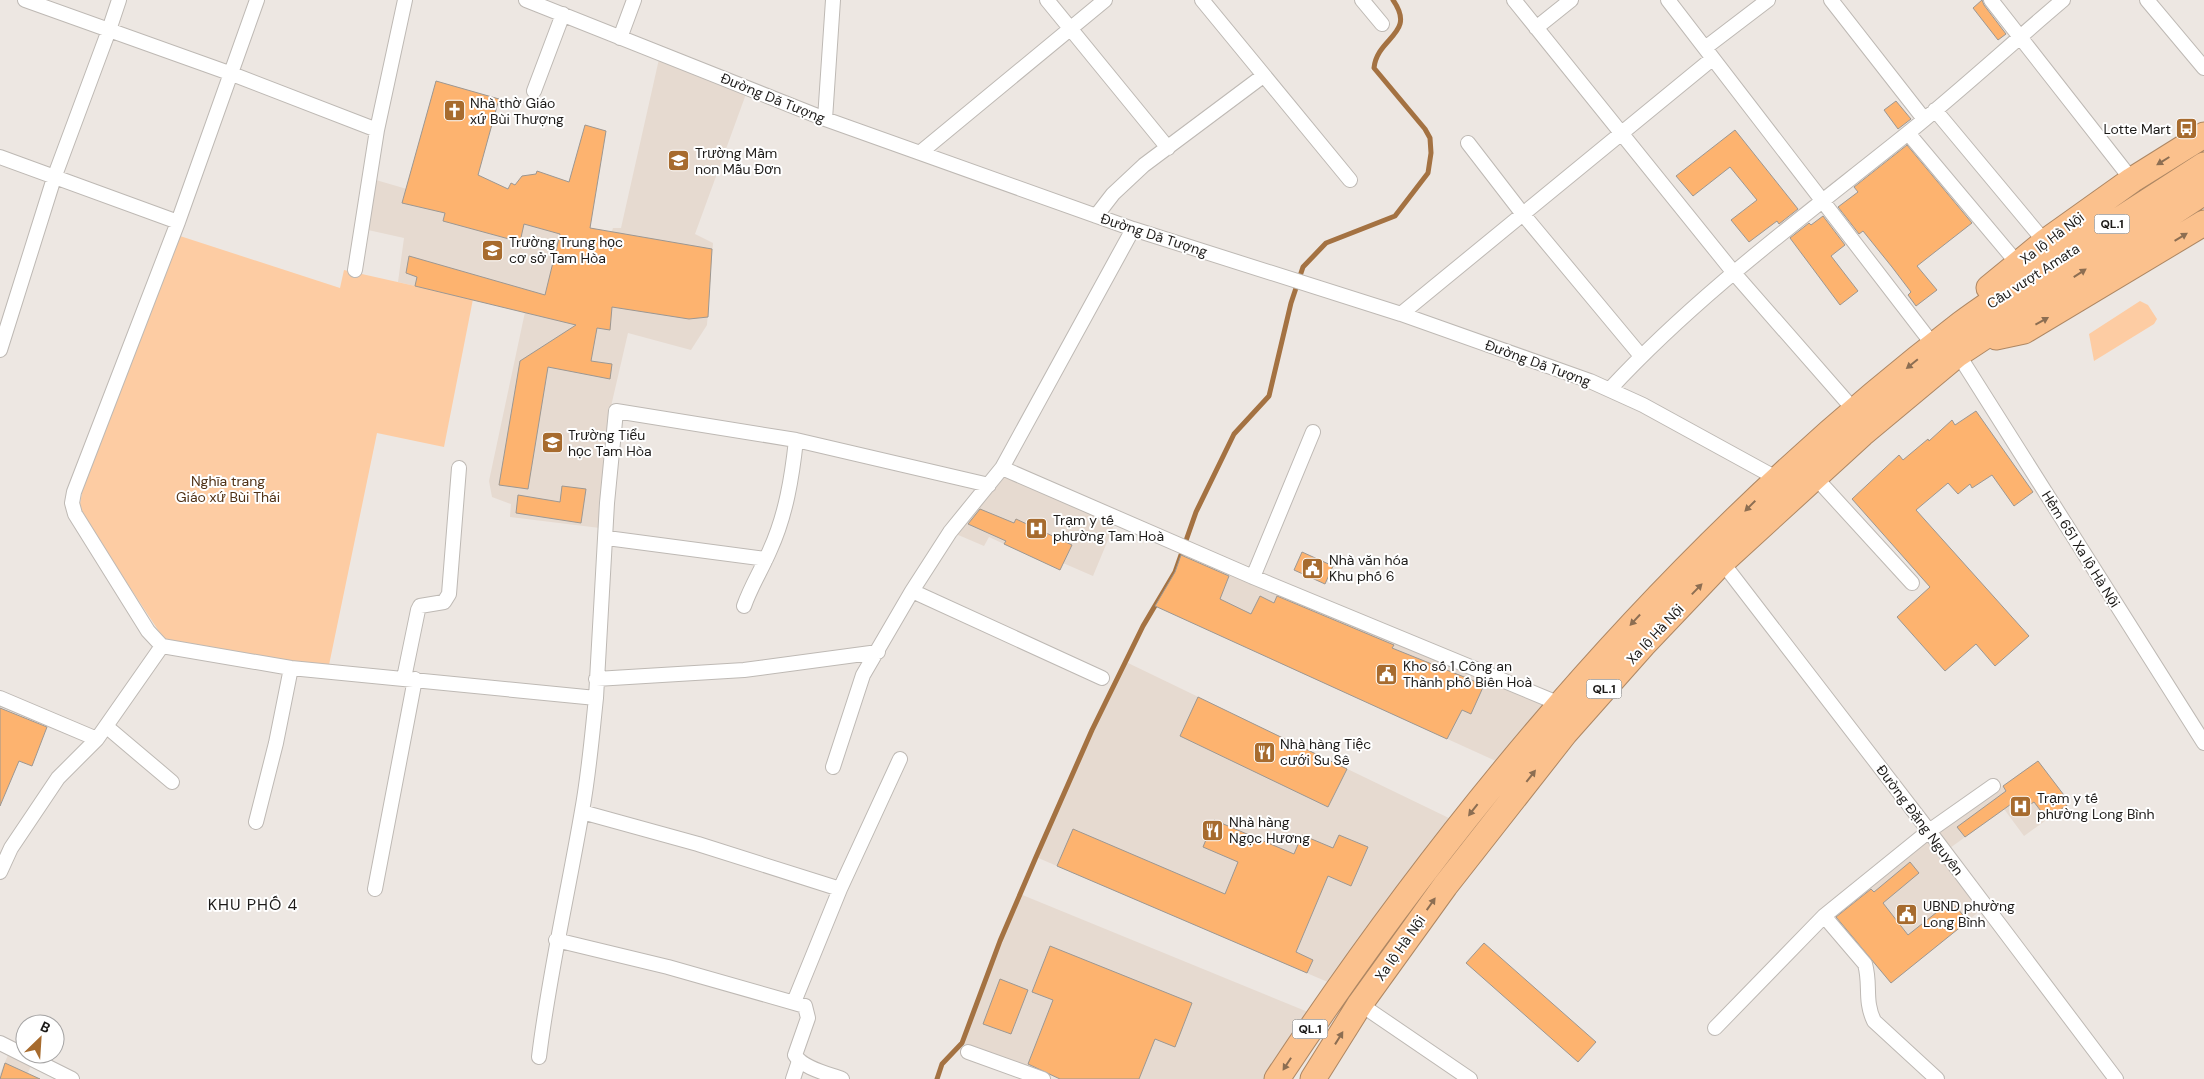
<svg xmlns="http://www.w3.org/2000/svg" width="2204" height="1079" font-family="'DM Sans',sans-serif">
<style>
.built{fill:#e6dad0}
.green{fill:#fdcca3}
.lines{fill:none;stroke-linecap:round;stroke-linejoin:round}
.stream{stroke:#a47242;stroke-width:5}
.building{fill:#fdb36f;stroke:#9c9792}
.street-casing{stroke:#beb9b4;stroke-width:16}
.highway-casing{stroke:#ad8764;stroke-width:27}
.street{stroke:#fff;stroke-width:14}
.highway{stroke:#fbc18d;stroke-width:25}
.oneway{fill:#8c6e52}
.labels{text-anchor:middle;stroke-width:4;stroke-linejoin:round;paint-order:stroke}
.shield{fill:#fff;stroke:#605f5d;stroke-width:1}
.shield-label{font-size:12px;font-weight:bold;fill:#1c1a18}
.street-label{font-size:14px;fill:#1c1a18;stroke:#fff}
.poi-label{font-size:14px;fill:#1c1a18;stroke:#fff;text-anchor:start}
.park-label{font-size:14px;fill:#503216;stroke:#fff}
.quarter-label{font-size:16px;letter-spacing:1px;fill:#1c1a18;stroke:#fff}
</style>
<rect width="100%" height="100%" fill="#ede7e2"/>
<path class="built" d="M659,59l87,35 -51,140 18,9 -6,82 -16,25 -63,-17 -19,82 -9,113 -90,-11 1,-13 -19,-7 -3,-16 36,-169 -127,-30 6,-44 -36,-8 8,-50 130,38 103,23 4,-13h8z
M1004,476l111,47 -22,53 -30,-13 -3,7 -71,-33 -5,9 -28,-12z
M1182,552l364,153 -48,57 -343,-156 20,-34z
M1126,662l327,158 -123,163 -294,-126 56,-127z
M2038,761l32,42 -46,33 -20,-27 -54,39 -11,-15z
M1929,840l52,70 -90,73 -58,-66z
M1020,894l288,118 -42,67h-206l-98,-36z
M8,1055l23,11 -6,13h-25v-5z"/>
<path class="green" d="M180,236l160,52 4,-18 129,29 -29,148 -67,-14 -48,232 -38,-3 -127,-23 -84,-127v-8l3,-17z
M2140,301l8,4 9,14 -3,5 -60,37 -5,-27z"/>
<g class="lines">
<path class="stream" d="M937,1079l5,-15 20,-21 38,-102 36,-84 56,-127 51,-104 32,-54 21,-60 38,-78 35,-38 22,-93 12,-36 23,-24 69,-27 33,-43 3,-20 -1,-15 -5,-9 -51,-61c3,-31 43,-34 19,-68"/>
</g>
<path class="building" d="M1982,0l2,5 22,29 -8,6 -25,-32z
M436,81l63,18 -21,76 30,14 3,-6 4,2 7,-9 14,-2 1,-3 32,11 16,-57 21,6 -16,97 122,21 -4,68 -19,2 -77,-12 -2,23 -13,-2 -6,33 21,3 -2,15 -62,-12 -20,122 -29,-4 21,-124 56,-36 -161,-39 2,-9 -11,-4 3,-17 136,39 15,-61 -36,-10 -4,18 -77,-21 2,-8 -43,-10z
M1896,101l15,18 -13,10 -14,-19z
M1735,130l63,79 -19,15 -2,-3 -28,21 -18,-22 26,-20 -27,-33 -37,29 -17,-20z
M1907,145l65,78 -55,43 20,24 -21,16 -8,-11 3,-3 -19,-25 -29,-36 -4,3 -21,-27 20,-15 -4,-5z
M1823,216l22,29 -14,11 27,35 -18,14 -50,-67 19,-15 2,2z
M1976,411l57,81 -19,14 -22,-31 -20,13 -2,-4 -12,10 -10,-11 -32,27 113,126 -34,30 -19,-22 -31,27 -48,-54 33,-30 -78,-88 47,-44 4,5 25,-21 1,2 23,-21 3,5z
M562,486l24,3 -5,34 -65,-10 2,-18 42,7z
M980,509l34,14 2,-4 56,26 -12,25 -56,-26 2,-3 -38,-17z
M1302,552l31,14 -8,18 -31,-14z
M1181,555l48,21 -9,23 31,15 9,-18 14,7 3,-7 117,49 -2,3 92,37 -13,29 -9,-4 -15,29 -292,-133 20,-34z
M1198,697l149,72 -19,38 -148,-71z
M0,708l47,19 -15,39 -13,-5 -19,45z
M2038,761l32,42 -23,16 -13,-17 -14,9 -6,-9 -49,35 -8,-10 49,-36 -3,-5z
M1214,820l80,34 8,-19 31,13 6,-13 29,12 -17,39 -23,-10 -32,76 17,8 -6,13 -250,-107 16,-37 152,65 13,-32 -35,-15z
M1910,862l9,11 -36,30 25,32 43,-34 17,20 -77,62 -55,-66 35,-28 3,3z
M1484,943l112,99 -18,20 -112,-99z
M1050,946l142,57 -17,44 -20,-8 -16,40h-79l-32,-15 25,-64 -21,-8z
M1000,979l28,11 -17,44 -28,-10z
M5,1063l35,16h-40z"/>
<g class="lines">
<defs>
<path id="street" d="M25,0l207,74 145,56
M257,0l-79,222 -104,270 -2,11 3,11 73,117 14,15 129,22 305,30c-4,37 -7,75 -14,113 -14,82 -33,163 -43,246
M526,0l299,119 308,110 268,85 189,67 53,24 135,74
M1047,0l121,148
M1202,0l148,180
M1362,0l20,24
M1514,0l220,273 120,137
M1668,0l266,346
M1831,0l93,119
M1991,0l141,180
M2147,0l57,68
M1536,28l35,-28
M620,38l14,-38
M1705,48l63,-48
M534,91l29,-77
M1935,110l110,132
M825,119l8,-119
M1908,133l110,131
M1468,143l54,70 119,143
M921,152l184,-152
M0,157l178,65
M1096,216l17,-22 31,-29 119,-89
M355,270l22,-140 28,-130
M1401,314l311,-255
M0,350l54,-172 55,-148 10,-30
M1958,354l246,389
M1610,389c89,-96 196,-174 298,-256 53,-43 103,-89 155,-133
M1002,468l251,109 307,127
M1815,477l97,106
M607,538l159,21
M1722,562l207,269 187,248
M1253,577l60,-145
M912,591l190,87
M744,606c7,-20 18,-37 26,-56 16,-35 22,-73 26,-110
M404,678l14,-68 2,-4 24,-4 5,-8 10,-126
M596,679l148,-9 134,-18
M0,698l97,41
M596,698l11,-195 9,-92 180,29 193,45
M107,727l65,55
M833,767l30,-92 49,-84 38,-59 52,-64 131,-239
M582,812l116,32 142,45
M256,822l20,-79 15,-75
M0,872l11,-24 47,-70 39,-39 65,-93
M375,889l40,-210
M1824,916l41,48c6,21 -1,36 9,57l63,58
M556,940l112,27 137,39 3,12 -13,37c7,13 34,19 47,24
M794,1002l46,-113 60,-130
M1360,1004l110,75
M1715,1028l109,-112 105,-85 64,-45
M0,1043l72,36
M968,1052l75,27
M793,1079l6,-18"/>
<path id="highway" d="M1989,288l56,-46 87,-62 72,-45
M1996,337l28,-6 180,-108
M1277,1079c188,-284 413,-547 684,-755 32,-24 66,-45 99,-66 48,-31 96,-62 144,-93
M1313,1079l47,-75 85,-118 120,-153 78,-88 79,-83 140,-128 96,-80 246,-162"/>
</defs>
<use href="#street" class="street-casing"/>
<use href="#highway" class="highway-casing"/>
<use href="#street" class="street"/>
<use href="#highway" class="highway"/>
</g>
<defs><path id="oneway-solid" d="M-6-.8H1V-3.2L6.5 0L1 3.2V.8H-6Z" transform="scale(1.25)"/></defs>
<g class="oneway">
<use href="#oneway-solid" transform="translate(2163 161) rotate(148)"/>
<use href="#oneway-solid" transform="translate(2181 237) rotate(-31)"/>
<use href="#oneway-solid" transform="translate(2080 273) rotate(-33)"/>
<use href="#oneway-solid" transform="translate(2042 321) rotate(-29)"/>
<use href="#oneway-solid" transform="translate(1912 364) rotate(141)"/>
<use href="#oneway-solid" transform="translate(1750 506) rotate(135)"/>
<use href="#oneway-solid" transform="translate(1697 589) rotate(-46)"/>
<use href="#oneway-solid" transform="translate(1635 620) rotate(133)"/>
<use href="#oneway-solid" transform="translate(1531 776) rotate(-52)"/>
<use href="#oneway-solid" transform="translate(1473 810) rotate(128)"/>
<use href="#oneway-solid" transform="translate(1431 904) rotate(-55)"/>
<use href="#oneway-solid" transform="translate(1339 1038) rotate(-58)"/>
<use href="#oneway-solid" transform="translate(1287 1064) rotate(123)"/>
</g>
<defs>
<symbol id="church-square" viewBox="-11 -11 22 22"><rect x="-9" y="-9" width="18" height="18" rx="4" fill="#a76b2e" stroke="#fff"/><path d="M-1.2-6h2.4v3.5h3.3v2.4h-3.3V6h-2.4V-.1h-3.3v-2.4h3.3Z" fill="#fff"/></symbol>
<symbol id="bus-square" viewBox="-11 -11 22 22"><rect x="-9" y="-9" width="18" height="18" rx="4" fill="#a76b2e" stroke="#fff"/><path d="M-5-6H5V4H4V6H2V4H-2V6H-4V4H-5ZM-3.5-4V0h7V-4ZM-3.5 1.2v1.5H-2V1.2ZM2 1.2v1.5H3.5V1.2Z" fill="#fff"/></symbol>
<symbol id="school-square" viewBox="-11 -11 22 22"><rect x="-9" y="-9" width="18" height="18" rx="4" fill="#a76b2e" stroke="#fff"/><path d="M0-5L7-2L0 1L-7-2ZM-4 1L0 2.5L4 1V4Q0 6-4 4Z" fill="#fff"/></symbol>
<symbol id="hospital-square" viewBox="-11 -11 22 22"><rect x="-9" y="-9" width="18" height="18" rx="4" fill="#a76b2e" stroke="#fff"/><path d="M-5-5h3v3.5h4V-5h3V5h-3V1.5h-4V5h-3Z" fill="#fff"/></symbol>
<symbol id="civic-square" viewBox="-11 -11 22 22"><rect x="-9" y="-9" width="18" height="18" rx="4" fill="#a76b2e" stroke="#fff"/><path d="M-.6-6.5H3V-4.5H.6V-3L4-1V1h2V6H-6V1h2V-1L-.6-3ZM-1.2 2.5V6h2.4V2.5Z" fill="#fff"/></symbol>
<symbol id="restaurant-square" viewBox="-11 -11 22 22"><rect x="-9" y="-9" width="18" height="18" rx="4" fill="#a76b2e" stroke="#fff"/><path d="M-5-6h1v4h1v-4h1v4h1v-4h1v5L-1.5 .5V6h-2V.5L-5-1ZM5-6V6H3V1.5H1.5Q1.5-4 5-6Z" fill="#fff"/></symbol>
</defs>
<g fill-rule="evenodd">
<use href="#church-square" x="442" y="98" width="25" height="25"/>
<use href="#bus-square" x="2174" y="116" width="25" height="25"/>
<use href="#school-square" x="666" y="148" width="25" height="25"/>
<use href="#school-square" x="480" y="238" width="25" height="25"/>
<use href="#school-square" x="540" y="430" width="25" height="25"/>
<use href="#hospital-square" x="1024" y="516" width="25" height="25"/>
<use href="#civic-square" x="1300" y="556" width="25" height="25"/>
<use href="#civic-square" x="1374" y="662" width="25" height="25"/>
<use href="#restaurant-square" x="1252" y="740" width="25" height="25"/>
<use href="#hospital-square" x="2008" y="794" width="25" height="25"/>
<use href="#restaurant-square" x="1200" y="818" width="25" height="25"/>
<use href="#civic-square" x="1894" y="902" width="25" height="25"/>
</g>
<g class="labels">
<g class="shield">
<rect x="2094.5" y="214.5" width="35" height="19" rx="4"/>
<rect x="1586.5" y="679.5" width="35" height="19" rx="4"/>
<rect x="1292.5" y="1019.5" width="35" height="19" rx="4"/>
</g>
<g class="shield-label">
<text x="2112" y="228">QL.1</text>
<text x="1604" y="693">QL.1</text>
<text x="1310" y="1033">QL.1</text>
</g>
<g class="street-label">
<text transform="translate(773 98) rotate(22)" y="5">Đường Dã Tượng</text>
<text transform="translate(1154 235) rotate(18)" y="5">Đường Dã Tượng</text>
<text transform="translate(2052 238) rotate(-37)" y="5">Xa lộ Hà Nội</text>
<text transform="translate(2033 276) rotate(-33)" y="5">Cầu vượt Amata</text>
<text transform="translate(1538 363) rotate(20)" y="5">Đường Dã Tượng</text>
<text transform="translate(2081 549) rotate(58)" y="5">Hẻm 651 Xa lộ Hà Nội</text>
<text transform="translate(1655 634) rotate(-47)" y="5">Xa lộ Hà Nội</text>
<text transform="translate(1920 820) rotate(53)" y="5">Đường Đặng Nguyên</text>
<text transform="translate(1400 948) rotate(-55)" y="5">Xa lộ Hà Nội</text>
</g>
<g class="poi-label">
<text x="470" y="108">Nhà thờ Giáo<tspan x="470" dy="16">xứ Bùi Thượng</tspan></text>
<text x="2171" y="134" text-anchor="end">Lotte Mart</text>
<text x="695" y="158">Trường Mầm<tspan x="695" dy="16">non Mẫu Đơn</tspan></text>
<text x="509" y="247">Trường Trung học<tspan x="509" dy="16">cơ sở Tam Hòa</tspan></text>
<text x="568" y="440">Trường Tiểu<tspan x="568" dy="16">học Tam Hòa</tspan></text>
<text x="1053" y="525">Trạm y tế<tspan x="1053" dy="16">phường Tam Hoà</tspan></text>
<text x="1329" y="565">Nhà văn hóa<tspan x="1329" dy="16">Khu phố 6</tspan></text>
<text x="1403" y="671">Kho số 1 Công an<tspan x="1403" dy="16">Thành phố Biên Hoà</tspan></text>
<text x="1280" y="749">Nhà hàng Tiệc<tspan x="1280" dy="16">cưới Su Sê</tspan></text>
<text x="2037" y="803">Trạm y tế<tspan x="2037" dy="16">phường Long Bình</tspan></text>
<text x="1229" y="827">Nhà hàng<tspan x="1229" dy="16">Ngọc Hương</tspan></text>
<text x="1923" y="911">UBND phường<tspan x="1923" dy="16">Long Bình</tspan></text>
</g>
<g class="park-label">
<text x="228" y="486">Nghĩa trang<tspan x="228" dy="16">Giáo xứ Bùi Thái</tspan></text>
</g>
<g class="quarter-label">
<text x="253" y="910">KHU PHỐ 4</text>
</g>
</g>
<g transform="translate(40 1039) rotate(25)"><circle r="24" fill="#ffffff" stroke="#a4a3a3"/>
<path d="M0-4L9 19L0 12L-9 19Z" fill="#a76b2e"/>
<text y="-8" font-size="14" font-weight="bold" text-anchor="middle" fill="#1c1a18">B</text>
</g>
</svg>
